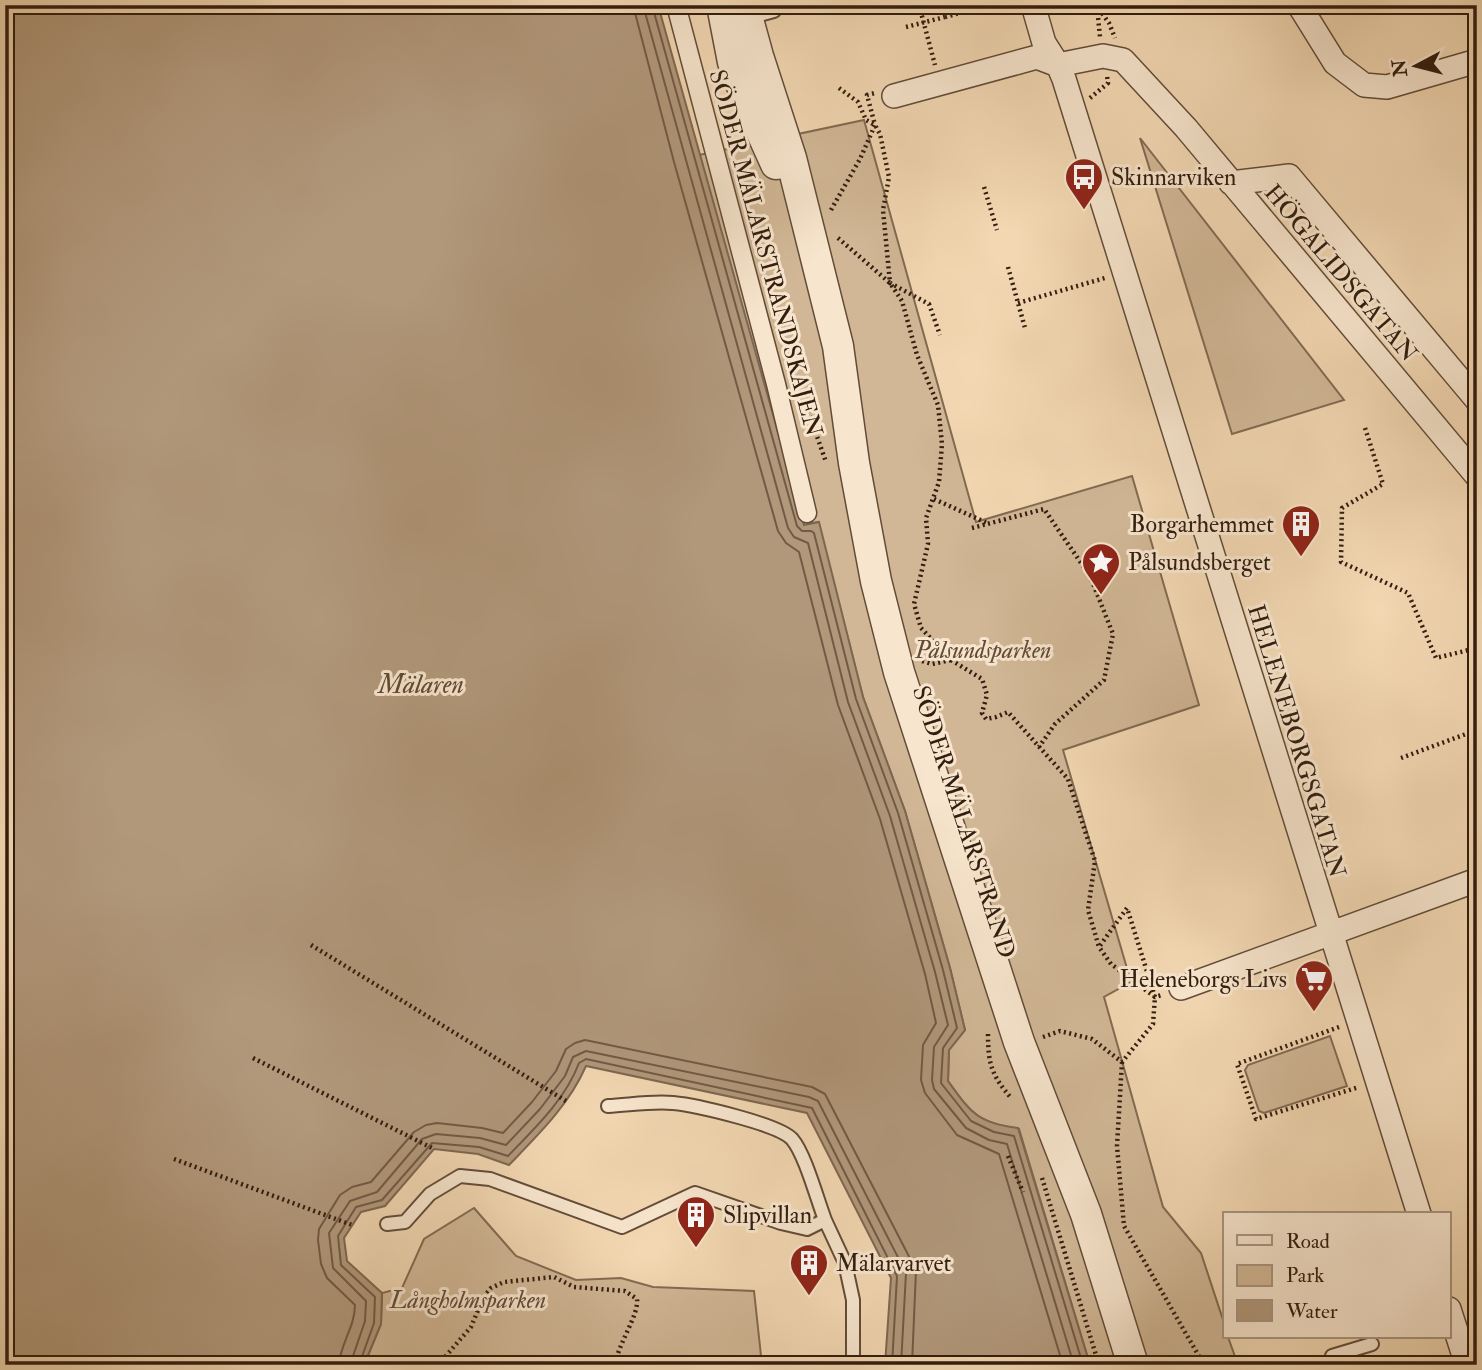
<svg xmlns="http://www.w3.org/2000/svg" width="1482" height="1370" font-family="'IM FELL Double Pica',serif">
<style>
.green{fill:#d1b796;stroke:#826a52;stroke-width:2}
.water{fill:#b1987b;stroke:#7e6750;stroke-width:2}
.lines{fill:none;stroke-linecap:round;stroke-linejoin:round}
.shore{stroke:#725a45;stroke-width:2}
.service-casing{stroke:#624c38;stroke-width:16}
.pedestrian-casing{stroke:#624c38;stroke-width:21}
.minor-casing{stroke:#624c38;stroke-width:26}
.tertiary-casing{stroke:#624c38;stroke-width:33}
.path{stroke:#321d0f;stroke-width:4.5;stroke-dasharray:2 3.5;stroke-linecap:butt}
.service{stroke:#f7e5cd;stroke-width:12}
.pedestrian{stroke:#f7e5cd;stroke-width:18}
.minor{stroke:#f7e5cd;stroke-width:23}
.tertiary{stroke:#f7e5cd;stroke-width:30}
.path-bridge{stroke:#321d0f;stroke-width:4.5;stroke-dasharray:2 3.5;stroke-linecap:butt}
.labels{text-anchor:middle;stroke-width:6;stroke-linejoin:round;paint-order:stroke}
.poi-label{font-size:24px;fill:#321d0f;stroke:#f7e5cd;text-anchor:start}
.street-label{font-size:24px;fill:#321d0f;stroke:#f7e5cd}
.park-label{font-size:24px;font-style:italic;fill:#624b38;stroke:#f7e5cd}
.water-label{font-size:26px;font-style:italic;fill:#5e4835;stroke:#f7e5cd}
</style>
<rect width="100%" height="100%" fill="#f2d7b2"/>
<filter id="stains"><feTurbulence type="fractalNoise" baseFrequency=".00286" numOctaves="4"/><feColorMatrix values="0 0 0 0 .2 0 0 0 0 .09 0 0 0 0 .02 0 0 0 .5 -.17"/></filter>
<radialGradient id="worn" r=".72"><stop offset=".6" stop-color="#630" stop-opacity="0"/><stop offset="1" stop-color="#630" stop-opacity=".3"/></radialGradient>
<path class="green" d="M864,120l112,402 156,-46 67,229 -136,45 68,232 -27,15 59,210 38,46 24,73v11h3l10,28h-148l-71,-236c-41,-6 -48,-16 -71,-48l1,-31 16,-20 -15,-62 -45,-157 -42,-114 -45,-175 -14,3 -105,-370z
M1140,138l204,262 -112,34z
M1330,1036l17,50 -83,27 -5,-2 -14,-41 3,-5z
M474,1208l42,48 60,24 45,-2 32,9 101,4 8,74h-398l17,-41 1,-31 20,-5 22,-49z"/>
<path class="water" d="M5,5h653l146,520 15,-3 44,175 42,114 45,157 15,62 -16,20 -1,31c23,32 29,42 70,47l72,237h-205l6,-87 -84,-165 -221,-47c-17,39 -48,69 -77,99l-31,-11 -44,-5 -49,57 -24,6 -17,26 3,23 35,32 -1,31 -17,41h-359z"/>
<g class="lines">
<path class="shore" d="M633,5l41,157 104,369 8,12 13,9 39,153 42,114 45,155 11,49 -13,22 -2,35 4,13 32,42 42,19 64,211
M643,5l145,523 6,9 14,6 40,159 42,114 45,156 13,53 -14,22 -2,33 2,9 32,39 23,12 18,4 67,221
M652,5l145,521 5,5h9l3,2 42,166 42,114 45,157 14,58 -14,20 -2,35 30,38 23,11 20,4 69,229
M339,1365c1,-21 16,-38 16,-60l-28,-27 -6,-14 -3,-24 1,-11 21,-34 12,-8 19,-5 43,-50 12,-7 11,-2 45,5 21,5 29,-31 24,-31 10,-22 9,-6 10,-3 227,47 13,7 91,176 -4,95
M350,1365l15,-44 1,-20 -33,-33 -4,-35 21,-32 27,-9 45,-53 14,-5 44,4 26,7 34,-36 25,-33 8,-19 13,-6 223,46 9,4 88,172 -5,92
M359,1365l15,-42 1,-26 -34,-32 -3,-29 18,-29 26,-7 50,-57 47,4 29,9c27,-28 57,-56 71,-93l7,-4 226,49 85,168 -5,89"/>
<defs>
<path id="service" d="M748,18l26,-7
M608,1106c21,-1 44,-5 65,-3 22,2 105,21 119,36 13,15 25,60 33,81
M387,1224l18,-2 25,-28 30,-18 30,3 132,48 73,-34 86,30 26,6 18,-9 20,43 8,37v65
M1332,1356l40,-12"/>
<path id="pedestrian" d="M676,5l100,379 31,129"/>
<path id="minor" d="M1033,5l11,38 14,22 6,14 355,1135
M1299,5l36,58 29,22 23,2 90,-26
M894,96l143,-39 21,8 45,-9 20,4 63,68 291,348
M1231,183l58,-7 188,224
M1181,988l296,-108
M1449,1309l18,56"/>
<path id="tertiary" d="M722,5l11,57 15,40 28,62
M744,5l14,51 33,102 47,188 16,117 22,118 23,91 120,370 67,172 47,151"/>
</defs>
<use href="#service" class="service-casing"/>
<use href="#pedestrian" class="pedestrian-casing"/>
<use href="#minor" class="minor-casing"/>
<use href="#tertiary" class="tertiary-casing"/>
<path class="path" d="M919,5l16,60
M1097,7l3,30
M1099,9l10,14 6,15
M945,17l43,-12
M839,88l19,14 8,18 9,5 5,9 9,43 -6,33 7,73 39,21 11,31
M1090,98l18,-15 -1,-7
M984,187l13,43
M831,210l29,-51 15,-34 -8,-30 8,-2
M838,238l52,45 12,18 15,54 21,50 4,39 -3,38 -13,36 2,26 -14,60 7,24 30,32 -19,4 -10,-3
M1008,267l17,61
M1018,303l87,-25
M801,403l6,5 19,54
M1365,428l18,56 -41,24 -1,54 67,31 28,65 41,-10
M934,499l53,24
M972,528l72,-19 46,67 23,58 -9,46 -49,44 -16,23
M951,660l31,19 5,16 -5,18 4,6 10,-2 12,-5 60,67 27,82 -7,49 11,37 28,-39 28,89 7,-2
M1401,758l76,-28
M311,945l255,156
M1339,1027l-102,37 19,55 103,-32
M988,1034c0,31 4,42 24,65
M1043,1037l17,-6 32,8 30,23 31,-38 2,-27 -44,-33 -12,-17
M253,1058l181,91
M1122,1062l-5,84 7,80 80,139
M1008,1156l15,36
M174,1159l178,66
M1042,1178l57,187
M438,1365l33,-38 12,-29 8,-10 13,-6 50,-5 20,10 51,4 12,8c2,16 -19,45 -22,66"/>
<use href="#service" class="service"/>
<use href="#pedestrian" class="pedestrian"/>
<use href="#minor" class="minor"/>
<use href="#tertiary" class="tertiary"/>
<path class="path-bridge" d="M906,27l39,-10"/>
</g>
<defs>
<symbol id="bus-pin" viewBox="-11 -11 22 30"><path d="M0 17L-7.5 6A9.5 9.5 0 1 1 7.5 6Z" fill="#8f2418" stroke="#f7e5cd"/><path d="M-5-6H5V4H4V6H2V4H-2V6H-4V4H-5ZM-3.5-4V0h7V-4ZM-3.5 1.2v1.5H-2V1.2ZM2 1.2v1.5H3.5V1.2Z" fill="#fff"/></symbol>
<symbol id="building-pin" viewBox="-11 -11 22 30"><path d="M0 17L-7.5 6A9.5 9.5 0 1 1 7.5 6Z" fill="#8f2418" stroke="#f7e5cd"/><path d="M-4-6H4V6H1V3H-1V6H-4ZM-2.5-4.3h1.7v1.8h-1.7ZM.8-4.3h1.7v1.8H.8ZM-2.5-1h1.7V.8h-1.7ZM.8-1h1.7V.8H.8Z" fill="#fff"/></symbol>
<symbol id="sight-pin" viewBox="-11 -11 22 30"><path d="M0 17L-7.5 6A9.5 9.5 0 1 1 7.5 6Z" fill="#8f2418" stroke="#f7e5cd"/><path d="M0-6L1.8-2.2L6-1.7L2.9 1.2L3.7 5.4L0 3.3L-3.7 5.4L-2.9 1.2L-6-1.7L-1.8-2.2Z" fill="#fff"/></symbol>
<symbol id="supermarket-pin" viewBox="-11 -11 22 30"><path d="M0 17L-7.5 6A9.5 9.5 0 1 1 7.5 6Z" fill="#8f2418" stroke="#f7e5cd"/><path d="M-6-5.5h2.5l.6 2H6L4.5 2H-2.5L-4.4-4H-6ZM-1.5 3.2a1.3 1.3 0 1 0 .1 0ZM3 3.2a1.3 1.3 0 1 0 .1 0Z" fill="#fff"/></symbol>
</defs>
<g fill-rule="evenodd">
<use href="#bus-pin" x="1062" y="155" width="44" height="60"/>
<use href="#building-pin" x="1279" y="502" width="44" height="60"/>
<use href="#sight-pin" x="1079" y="540" width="44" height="60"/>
<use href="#supermarket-pin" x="1292" y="957" width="44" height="60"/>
<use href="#building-pin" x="674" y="1193" width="44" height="60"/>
<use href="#building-pin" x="787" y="1241" width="44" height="60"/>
</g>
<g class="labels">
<g class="poi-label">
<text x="1111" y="185">Skinnarviken</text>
<text x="1274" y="532" text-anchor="end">Borgarhemmet</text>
<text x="1128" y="570">Pålsundsberget</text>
<text x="1287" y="987" text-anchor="end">Heleneborgs Livs</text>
<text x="723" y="1223">Slipvillan</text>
<text x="836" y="1271">Mälarvarvet</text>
</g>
<g class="street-label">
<text transform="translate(766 253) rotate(75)" y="8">SÖDER MÄLARSTRANDSKAJEN</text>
<text transform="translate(1341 273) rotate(50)" y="8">HÖGALIDSGATAN</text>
<text transform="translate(1297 741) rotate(73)" y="8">HELENEBORGSGATAN</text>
<text transform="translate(964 822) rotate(72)" y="8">SÖDER MÄLARSTRAND</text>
</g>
<g class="park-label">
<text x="983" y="658">Pålsundsparken</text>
<text x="468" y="1308">Långholmsparken</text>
</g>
<g class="water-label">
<text x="421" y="693">Mälaren</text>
</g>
</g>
<rect width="1482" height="1370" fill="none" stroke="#f2d7b2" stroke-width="28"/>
<rect x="7" y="7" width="1468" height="1356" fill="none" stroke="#321d0f" stroke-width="3.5"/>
<rect x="14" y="14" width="1454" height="1342" fill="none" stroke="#321d0f" stroke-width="2"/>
<rect x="1223" y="1212" width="228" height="126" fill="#f7e5cd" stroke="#a89581" stroke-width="2"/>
<rect x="1237" y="1235" width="35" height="10" fill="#f7e5cd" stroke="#a89581" stroke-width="2"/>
<text x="1286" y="1248" font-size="21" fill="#321d0f">Road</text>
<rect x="1237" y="1265" width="35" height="21" fill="#d1b796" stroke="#a89581" stroke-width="2"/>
<text x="1286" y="1282" font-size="21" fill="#321d0f">Park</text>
<rect x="1237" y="1300" width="35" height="21" fill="#b1987b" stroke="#a89581" stroke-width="2"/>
<text x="1286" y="1318" font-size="21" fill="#321d0f">Water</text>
<g transform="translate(1416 66) rotate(263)" stroke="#f7e5cd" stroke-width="5" paint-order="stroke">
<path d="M0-5L12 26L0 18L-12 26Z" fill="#321d0f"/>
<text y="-10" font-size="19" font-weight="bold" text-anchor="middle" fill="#321d0f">N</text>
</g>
<rect width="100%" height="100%" filter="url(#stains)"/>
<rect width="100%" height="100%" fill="url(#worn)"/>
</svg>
